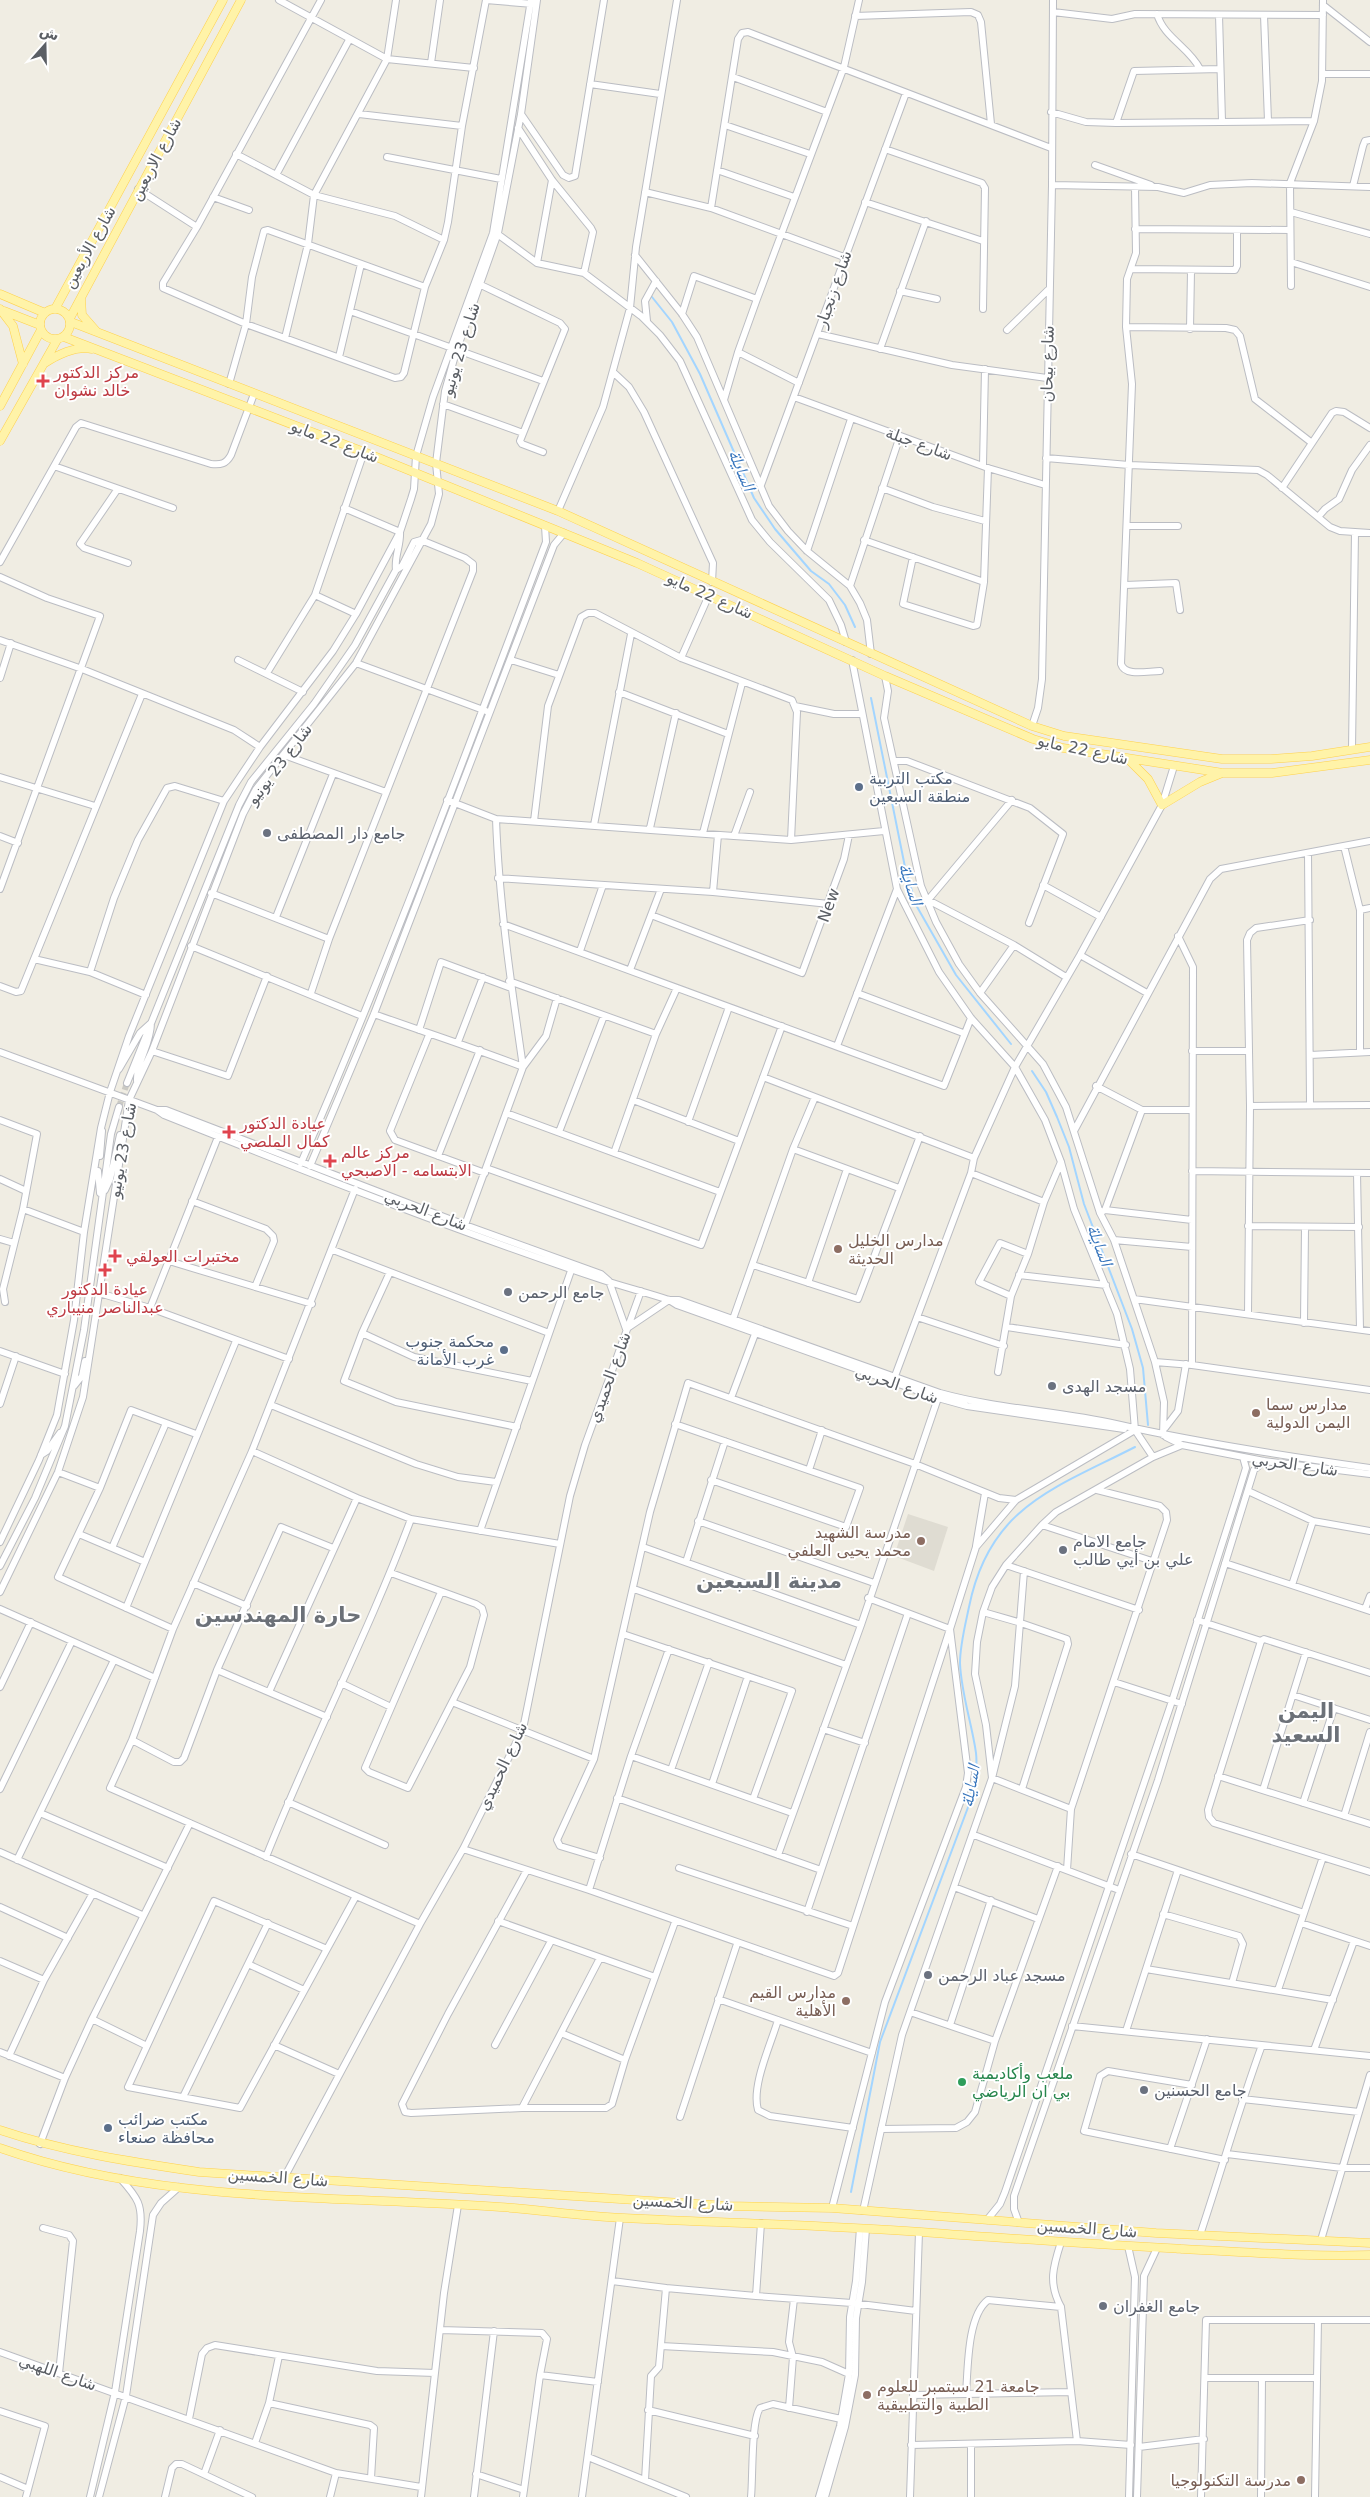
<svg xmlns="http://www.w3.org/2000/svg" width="1370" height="2497" font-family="'DejaVu Sans','Noto Naskh Arabic',sans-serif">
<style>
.education{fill:#dfdcd2}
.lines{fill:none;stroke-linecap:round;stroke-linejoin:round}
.stream{stroke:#a3d5ff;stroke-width:2}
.minor-tunnel{stroke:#cbcac4;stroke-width:6;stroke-dasharray:6 3;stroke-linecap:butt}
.minor-casing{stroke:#bbbdc3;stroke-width:8}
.major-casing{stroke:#ffd14c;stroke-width:9}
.minor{stroke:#fff;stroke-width:6}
.major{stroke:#fff3a8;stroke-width:8}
.health-dot{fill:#e0444e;stroke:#fff;stroke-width:2}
.service-dot{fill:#5c6f8a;stroke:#fff;stroke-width:2}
.worship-dot{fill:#6b7280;stroke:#fff;stroke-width:2}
.education-dot{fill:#8d6e63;stroke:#fff;stroke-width:2}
.leisure-dot{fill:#2e9e5b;stroke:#fff;stroke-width:2}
.labels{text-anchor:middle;stroke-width:4;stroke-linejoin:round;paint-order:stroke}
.street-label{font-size:16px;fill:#5b5f65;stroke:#fff}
.health-label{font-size:16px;fill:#be3a42;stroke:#fff;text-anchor:start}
.service-label{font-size:16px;fill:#4e5e75;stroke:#fff;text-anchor:start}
.worship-label{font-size:16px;fill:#5b616d;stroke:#fff;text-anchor:start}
.education-label{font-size:16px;fill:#785e54;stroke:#fff;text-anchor:start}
.leisure-label{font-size:16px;fill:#27864d;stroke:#fff;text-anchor:start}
.water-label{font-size:18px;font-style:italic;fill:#3574bc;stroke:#fff}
.district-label{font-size:21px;font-weight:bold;fill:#6c7178;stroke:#fff}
</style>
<rect width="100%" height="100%" fill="#f0ede3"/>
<path class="education" d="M908,1514l40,13 -14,44 -40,-15z"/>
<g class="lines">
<path class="stream" d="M652,297l20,25 28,52 54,124 21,31 36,42 18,13 16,21 10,22
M871,698l34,169 11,38 40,70 55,69
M1032,1071l14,21 11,25 12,30 15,57 48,125 11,39 5,57
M851,2192l29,-150 90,-240c3,-16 8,-32 6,-49 -4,-29 -15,-60 -16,-90 0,-18 5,-37 9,-56 20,-100 84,-118 166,-160"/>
<path class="minor-tunnel" d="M119,1107l8,-24"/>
<defs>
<path id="minor" d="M279,0l108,59 87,9
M321,0l-124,227 -34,56v5l83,36 149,54 6,-1 3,-4 21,-86 19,-47 4,-18 14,-96 24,-126 47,4
M1323,5l47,37
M1053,12l59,7 23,-5 188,1
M1157,14c7,24 32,33 43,55
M1219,15l3,106
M1264,15l4,106
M855,16l116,-4 7,3 3,7 10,102
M431,63l9,-63
M1322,74h48
M733,77l94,35
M590,84l70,10
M1051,112l35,10 30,1 198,-2
M359,114l103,12
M521,114l42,61 6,3 6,-2 29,-176
M1116,123l18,-52 86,-2
M725,125l85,29
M518,128l34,52 39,48 2,4 -9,41
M885,149l97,34 3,5 -2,121
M236,154l78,41 81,21 49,24
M387,157l114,22
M1095,165l56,20
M717,170l77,27
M276,175l73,-135
M1052,185l106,2 26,6 26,-8 42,-2 118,4
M1353,186l10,-40 2,-5 5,-1
M1135,187l1,66 -9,26 -1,48 6,57 -11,280c4,13 27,7 39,7
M138,189l59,38
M645,192l66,16 133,49
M213,197l36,13
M865,202l118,39
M711,208l27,-169 4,-6 6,-1 303,116
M1291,212l79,22
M1135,229l155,1
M496,233l41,30 47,10 57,43 19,19 20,26 72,159 18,22 59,58 12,25 5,17
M635,255l47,59 15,23 72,169 19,25 19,20 43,35 10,17 7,17 4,34
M1291,262l79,25
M537,263l15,-83
M1131,269l104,1 2,-4v-35
M481,285l79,38 5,6 -45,112 2,3 21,8
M1291,286l-1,-103 24,-62 8,-40 1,-81
M900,291l37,8
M350,311l193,70
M682,314l12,-38 63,23
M647,321l-2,-20 11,-20
M1126,327l100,1 9,2 5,6 15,63 57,44
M1190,329l1,-58
M1007,330l41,-40
M818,334l134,31 95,13
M285,338l23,-94 6,-49 73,-136 9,-59
M880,349l46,-128
M738,352l61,31
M339,357l22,-93
M613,372l16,15 15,25 69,151 -1,19
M229,384l17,-60 6,-47 12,-46 4,-1 157,57
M794,397l194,71 57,17
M724,400l14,-48 19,-53 87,-232 15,-67
M443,404l80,29
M1046,458l83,7 129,5 9,5 63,52 10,4 30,2
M983,465l2,-96
M54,466l119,42
M761,485l145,-392
M882,488l51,19 52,14
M1282,488l50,-75 4,-2 8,1 26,16
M117,490l-37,54 4,4 44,15
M344,508l56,24c1,13 -6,25 -4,38
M558,511l45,-104 27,-99 6,-61 41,-247
M1318,517l7,-8 14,-10 13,-29 18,-25
M1128,526h50
M864,540l120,42
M807,551l44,-132
M913,557l-10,47 70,22 4,-1 7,-43 4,-114
M0,562l76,-135 5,-4 130,41c10,1 15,0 20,-9l23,-61
M0,577l47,21 53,18 -100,273
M1125,585l51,-2 4,27
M850,586l50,-150
M315,595l41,19
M0,640l82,29 152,61 26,17
M681,658l28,-63
M238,660l65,32
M511,660l48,15
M852,660l45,229 42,83 32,46 44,49 30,53 16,42 13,47 43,105 13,55 5,61 18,27
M356,663l130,48
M267,673l48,-78 49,-143
M885,676l3,15 -4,27 37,168 15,36 23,42 21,29 63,71 23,43 34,106 14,27 41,122 9,40 -1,33
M0,678l11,-35
M619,692l109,42
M795,706l39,8h28
M1032,726l6,-18 4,-29 10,-494 1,-185
M1352,749l3,-217
M284,755l102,37
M895,761h12l123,47 33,26 -34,89
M0,777l95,29
M447,800l49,19 238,17 57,4 93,-9
M1012,800l-84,100 86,45 52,32
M496,819c3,83 15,165 27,248
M534,821l14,-115 33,-89 7,-4h7l86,45 111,42 5,12 -6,128
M594,825l37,-191
M650,828l26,-115
M703,833l39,-150
M0,836l18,7
M734,836l16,-44
M1344,846l16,64v142
M1308,853l2,251
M498,878l215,14 116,12
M1043,885l58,32
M713,892l5,-57
M211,893l118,46
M1360,910l10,-2
M651,915l151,58 42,-114 5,-24
M276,917l57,-143
M503,924l441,162 27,-68
M1178,936l15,31 -1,398
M191,946l171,70
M580,951l23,-66
M1080,955l67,38
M34,959l56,13 56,23
M630,970l31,-81
M90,972l24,-74 24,-58 29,-52 8,-2 49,15
M509,981l147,53
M0,986l16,6 5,-1 121,-297
M857,993l106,40
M980,993l34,-48
M374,1014c50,18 100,34 149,53
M419,1030l22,-68 70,26
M429,1035l-39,96 5,9 90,33
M458,1042l25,-65
M837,1046l60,-157
M152,1051l76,25 39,-100
M1192,1051h56
M0,1052l157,58 7,5c143,57 287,114 433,163 23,8 48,14 72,22h10l261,93c58,16 118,18 176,31 83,19 169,32 254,44
M1310,1055l60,-3
M119,1069l21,-36 11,-10c0,22 -15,38 -14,58
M763,1077l211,81
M127,1083l112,-278 12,-23 63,-78 41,-59 41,-75 6,-4 12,-24 7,-2 44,18 8,6v7l-144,368 -18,54
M1096,1086l46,24h49
M633,1100l106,41
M1250,1106l120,-1
M157,1110h9l299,115 136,49 8,7 17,48 43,-29
M506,1113l214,79
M0,1120l37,14 -14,75 -20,80 2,13
M688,1122l41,-115
M1074,1131l136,-252 11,-10 149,-28
M559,1132l45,-116
M793,1149l106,39
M614,1153l42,-119 21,-46
M100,1156l2,-25
M438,1156l42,-106
M301,1163c89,-204 166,-413 245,-621l-1,-16
M310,1166l64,-152 180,-469 10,-12
M486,1168l215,77 81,-219
M98,1171l2,22
M1192,1171l178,2
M971,1173l73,29
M1357,1173l3,156
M0,1179l26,12
M355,1189l-103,262 -79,178 -41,111 -22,48 310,136
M105,1190l5,-11 10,-44
M192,1201l74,28 7,7 1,5 -19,46
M23,1209l61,23
M1105,1210l87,10
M1100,1213l5,-3 37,-100
M465,1225l58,-158 23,-31 11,-38
M1248,1226l111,1
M0,1239l14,4
M1114,1240l78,7
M333,1250l216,83
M169,1261l143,43
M753,1265l105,34 62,-163
M390,1272l-28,61 -18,48 52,21 121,25
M1019,1275l87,10
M808,1283l39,-114
M99,1293l51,15 139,51
M1011,1296l-32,-14 21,-39 28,11
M1134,1299l236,32
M669,1300l8,5 261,93 29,8 157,23
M150,1308l68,-171
M1248,1314l2,-208 -3,-166 3,-7 6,-5 54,-8
M917,1317l87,29
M733,1319l60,-170 22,-52
M1304,1323l1,-95
M1007,1327l119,18
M362,1333l52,24 118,24
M0,1351l65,23
M1155,1362l37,3 178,25
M998,1372l13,-76 17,-42 16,-52 17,-40
M895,1376l76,-203 3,-15 41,-91 65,-112 82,-150 12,-39
M74,1386l8,-10 3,-15
M731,1398l24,-64
M0,1404l16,-48
M271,1405l145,59 42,13 38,5
M675,1424l185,64 -14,39 -135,-47
M1165,1428l13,-17 8,-47
M1166,1437l16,8 82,16 106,13
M252,1451l105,47 54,21 149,25
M41,1455l6,-4 13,-18
M809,1470l13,-40
M58,1472l42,16
M1248,1491l65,30
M698,1521l176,62
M1042,1525l113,37
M480,1531l93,-266
M79,1534l66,28
M0,1542l39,-82 18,-45 17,-95 10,-88 17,-104 9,-36 19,-56 95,-235 36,-54 73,-96 23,-37 44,-82 11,-33 3,-10 2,-33 17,-59 60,-164 38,-233
M976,1546l9,-53
M643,1547l218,78
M112,1548l54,-125
M686,1562l39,-121
M1225,1563l145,48
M1006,1565l133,45
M0,1566l35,-68 30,-72 19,-96 27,-196 8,-27
M1024,1571l-9,115 -23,92 79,31
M391,1573l85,31 6,4 2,7 -14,52 -62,121 -39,-16 -4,-4 76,-176
M193,1583l54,23
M1292,1585l21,-64 57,10
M634,1589l212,76
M0,1592l58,-120 25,-75 46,-297 23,-49 91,-237 13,-25 100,-126 75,-139 8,-30 -3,-31 9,-72 11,-39 42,-119 23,-119 16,-114
M126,1608l110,-267
M0,1609l155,69
M1365,1609l5,-13
M983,1612l35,10 49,17 1,5 -46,145
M1197,1620l64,21
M173,1629l-115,-52 42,-89 31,-78 65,24
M623,1634l169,57 -39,108
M217,1670l110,47
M1370,1673l-106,-34 -3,2 -53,169 1,7 5,6 156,49
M1114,1682l68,22
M341,1683l50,24
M0,1687l31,-65
M269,1692l88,-194
M1293,1695l77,25
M452,1702l142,57
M823,1729l42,14
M132,1740l42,22h6l4,-4 33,-88 64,-143 52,21
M631,1756l161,57
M671,1770l38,-108
M1218,1776l152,48
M712,1784l36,-108
M0,1789l72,-148
M1263,1790l43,-138
M617,1798l204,72
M288,1802l97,43
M1303,1803l31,-95
M40,1813l128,55
M1344,1816l26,-84
M974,1835l145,55
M463,1849l126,41 245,86 4,-3 112,-344 -82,-31
M0,1852l142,63
M1131,1854l173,59
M778,1855l83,-230 77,-227
M266,1857c45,-114 102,-223 145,-338
M600,1858l-40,-12 -3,-6 37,-81 56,-247 38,-129 227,81 84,34 17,2
M17,1860l97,-200
M679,1868l174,58
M1067,1870l4,-61 96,-289 -1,-8 -6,-6 -63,-16
M954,1887l84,32
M589,1890l42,-134 38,-107
M0,1907l68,31
M807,1912l101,-299
M1163,1914l76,22 4,8 -11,39
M498,1921l157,56
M1301,1923l69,23
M327,1949l-113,-48 -86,186 112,21 116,-212
M600,1958l-78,150h84l6,-4 13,-44 50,-138
M0,1961l44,19
M248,1964l56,26
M1146,1969l187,31
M1278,1990l45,-133
M718,1999l154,54
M910,2012l85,29
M92,2019l55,27
M778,2020c-7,24 -27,66 -20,90l12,6 83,12
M950,2025l41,-125
M1072,2026l298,30
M1126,2031l52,-161
M561,2033l64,27
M274,2045l65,29
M495,2045l56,-104
M1314,2050l40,-109
M0,2052l65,26
M9,2056l35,-76 49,-87
M1192,2085l-84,-14 -8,5 -16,55 141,29
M183,2097l85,-174
M1242,2099l117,13
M522,2108l-111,5 -6,-1 -3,-8 46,-90 79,-144
M680,2117l57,-173
M881,2129l75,-1 11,-6 8,-10 20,-71 63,-175
M40,2144l25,-66 27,-59 98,-196
M1170,2149l37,-110
M1227,2154l115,14h28
M284,2178l136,-254 43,-75 60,-120 47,-233 15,-51 56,-154
M832,2208l53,-206 81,-215 2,-14 -18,-144 26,-82 40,-47 119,-70
M863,2211l39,-176 90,-257 -6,-53 -11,-51 2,-32 6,-30 9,-25 14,-22 36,-40 14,-13 97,-55 29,-12
M987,2220l13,-16 5,-12 167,-491 66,-207 8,-26 -3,-11
M1019,2223l-5,-14v-13l144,-416 96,-310 10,-9
M43,2228l26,7 4,6 -14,132
M1200,2235c21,-63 39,-127 62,-190
M1321,2240l49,-165
M1061,2242c-8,25 -13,41 0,65l16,134
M1128,2246l7,31 -6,220
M612,2281l54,7 -7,79 -8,9 -6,104
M666,2288l90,8 5,-73
M756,2296l96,7 64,8
M440,2330l102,3 5,6 -7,36
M661,2346l112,6 49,10 27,12
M0,2352l336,121 85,14
M1205,2378h111
M966,2394l105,-2
M913,2395l53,-1c2,-25 1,-78 22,-94l73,7
M269,2403l101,22 4,3 -3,50
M789,2408l4,-51 -4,-15 5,-43
M648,2410l107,26
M0,2411l45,15 -19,71
M189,2419l13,-65 5,-6 8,-3 162,26 58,2
M255,2443l14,-40 10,-47
M911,2445l166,-4 54,4
M971,2445v52
M1139,2447l65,-8
M588,2457l98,40
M204,2474l16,-44
M476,2474l48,16
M0,2477l28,12
M90,2497l25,-105 25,-161c3,-26 -2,-33 -20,-53
M99,2497l27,-101 27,-181 8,-12 18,-16
M165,2497l7,-29 4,-4h6l70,33
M330,2497l6,-24
M421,2497l23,-204 14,-88
M474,2497l20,-166
M523,2497l17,-122 58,7
M582,2497l38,-279
M751,2497c2,-19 0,-76 9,-89l13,-4 68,15
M819,2497l21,-71 9,-52 1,-57 6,-36 4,-53
M825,2497l20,-70 10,-52 1,-57 6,-36 4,-53
M910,2497l9,-265
M1137,2497l7,-221 13,-28
M1201,2497l5,-177h164
M1261,2497l1,-119
M1315,2497l3,-177"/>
<path id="major" d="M0,294l45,19
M81,298l1,17 14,16
M40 324a15 15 0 1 1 30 0a15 15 0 1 1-30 0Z
M0,309l13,17 10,38
M55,309l168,-309
M4,311l36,14
M70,318l171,-318
M71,322l487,189 474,215 32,10 158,23h49l41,-3 58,-9
M64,337l300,115 273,111 248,113 148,63 30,9 160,25h49l98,-13
M45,363c14,-9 31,-17 47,-14
M0,406l41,-76
M0,441l57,-101
M1128,759l20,20 14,26 38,-23 22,-9
M0,2130c65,22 132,32 199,42l529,34 104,2 324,25 214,10
M0,2148c159,56 334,47 500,59 41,3 83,9 124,11 99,5 198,7 297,14 87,7 175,12 262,17 63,3 125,8 187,6"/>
</defs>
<use href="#minor" class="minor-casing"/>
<use href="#major" class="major-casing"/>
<use href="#minor" class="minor"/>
<use href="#major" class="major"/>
</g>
<g class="health-dot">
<path d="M40.5 373.5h5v5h5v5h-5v5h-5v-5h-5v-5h5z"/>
<path d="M226.5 1124.5h5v5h5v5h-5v5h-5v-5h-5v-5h5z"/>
<path d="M327.5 1153.5h5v5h5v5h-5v5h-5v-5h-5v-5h5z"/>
<path d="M112.5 1248.5h5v5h5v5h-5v5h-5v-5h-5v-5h5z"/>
<path d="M102.5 1262.5h5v5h5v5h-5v5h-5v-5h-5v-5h5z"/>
</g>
<g class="service-dot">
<circle cx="859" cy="787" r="5"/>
<circle cx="504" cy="1350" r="5"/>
<circle cx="108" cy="2128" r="5"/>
</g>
<g class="worship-dot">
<circle cx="267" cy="833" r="5"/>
<circle cx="508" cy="1292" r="5"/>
<circle cx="1052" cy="1386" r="5"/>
<circle cx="1063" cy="1550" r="5"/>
<circle cx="928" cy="1975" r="5"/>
<circle cx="1144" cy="2090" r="5"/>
<circle cx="1103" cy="2306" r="5"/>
</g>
<g class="education-dot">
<circle cx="838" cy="1249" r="5"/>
<circle cx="1256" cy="1413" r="5"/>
<circle cx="921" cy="1541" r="5"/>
<circle cx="846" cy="2001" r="5"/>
<circle cx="867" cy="2395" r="5"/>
<circle cx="1301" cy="2480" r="5"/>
</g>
<circle class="leisure-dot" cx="962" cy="2082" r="5"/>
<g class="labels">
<g class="street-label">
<text transform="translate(155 159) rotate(-62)" y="6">شارع الاربعين</text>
<text transform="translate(89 247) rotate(-61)" y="6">شارع الأربعين</text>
<text transform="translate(833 289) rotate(-71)" y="6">شارع زنجبار</text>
<text transform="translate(460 349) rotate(-73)" y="6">شارع 23 يونيو</text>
<text transform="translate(1047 364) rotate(-89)" y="6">شارع بيحان</text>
<text transform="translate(335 441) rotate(21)" y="6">شارع 22 مايو</text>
<text transform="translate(919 443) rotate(20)" y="6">شارع جبلة</text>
<text transform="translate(710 595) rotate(24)" y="6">شارع 22 مايو</text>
<text transform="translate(1083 749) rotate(12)" y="6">شارع 22 مايو</text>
<text transform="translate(279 764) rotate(-53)" y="6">شارع 23 يونيو</text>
<text transform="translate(828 905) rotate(-70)" y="6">New</text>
<text transform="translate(122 1150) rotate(-80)" y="6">شارع 23 يونيو</text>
<text transform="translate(426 1210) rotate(21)" y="6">شارع الحربي</text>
<text transform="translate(609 1377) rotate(-70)" y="6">شارع الحميدي</text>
<text transform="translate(897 1384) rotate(19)" y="6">شارع الحربي</text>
<text transform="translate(1295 1464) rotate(8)" y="6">شارع الحربي</text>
<text transform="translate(502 1766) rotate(-65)" y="6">شارع الحميدي</text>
<text transform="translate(278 2177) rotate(4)" y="6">شارع الخمسين</text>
<text transform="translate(683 2202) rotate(3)" y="6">شارع الخمسين</text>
<text transform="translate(1087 2228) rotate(4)" y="6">شارع الخمسين</text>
<text transform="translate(58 2372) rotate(19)" y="6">شارع اللهبي</text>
</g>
<g class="health-label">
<text x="54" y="378">مركز الدكتور<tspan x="54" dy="18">خالد نشوان</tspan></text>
<text x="240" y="1129">عيادة الدكتور<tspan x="240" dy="18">كمال الملصي</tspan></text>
<text x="341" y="1158">مركز عالم<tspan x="341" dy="18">الابتسامه - الاصبحي</tspan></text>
<text x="126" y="1262">مختبرات العولقي</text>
<text x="105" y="1295" text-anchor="middle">عيادة الدكتور<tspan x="105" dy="18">عبدالناصر منيباري</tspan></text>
</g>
<g class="service-label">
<text x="869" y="784">مكتب التربية<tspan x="869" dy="18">منطقة السبعين</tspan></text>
<text x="494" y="1347" text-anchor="end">محكمة جنوب<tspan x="494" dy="18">غرب الأمانة</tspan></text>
<text x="118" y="2125">مكتب ضرائب<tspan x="118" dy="18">محافظة صنعاء</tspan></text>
</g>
<g class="worship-label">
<text x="277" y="839">جامع دار المصطفى</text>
<text x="518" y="1298">جامع الرحمن</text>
<text x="1062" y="1392">مسجد الهدى</text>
<text x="1073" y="1547">جامع الامام<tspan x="1073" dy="18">علي بن أيي طالب</tspan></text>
<text x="938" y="1981">مسجد عباد الرحمن</text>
<text x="1154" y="2096">جامع الحسنين</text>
<text x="1113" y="2312">جامع الغفران</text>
</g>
<g class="education-label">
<text x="848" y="1246">مدارس الخليل<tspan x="848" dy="18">الحديثة</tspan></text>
<text x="1266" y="1410">مدارس سما<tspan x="1266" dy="18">اليمن الدولية</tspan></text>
<text x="911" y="1538" text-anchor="end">مدرسة الشهيد<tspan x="911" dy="18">محمد يحيى العلفي</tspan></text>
<text x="836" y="1998" text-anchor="end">مدارس القيم<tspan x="836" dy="18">الأهلية</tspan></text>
<text x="877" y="2392">جامعة 21 سبتمبر للعلوم<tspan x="877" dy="18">الطبية والتطبيقية</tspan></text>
<text x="1291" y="2486" text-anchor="end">مدرسة التكنولوجيا</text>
</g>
<g class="leisure-label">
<text x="972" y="2079">ملعب وأكاديمية<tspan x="972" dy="18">بي ان الرياضي</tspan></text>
</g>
<g class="water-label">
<text transform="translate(742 470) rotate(67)" y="6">السايلة</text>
<text transform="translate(911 884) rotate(72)" y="6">السايلة</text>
<text transform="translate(1100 1245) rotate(69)" y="6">السايلة</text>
<text transform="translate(970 1786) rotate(-80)" y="6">السايلة</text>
</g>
<g class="district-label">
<text x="769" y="1588">مدينة السبعين</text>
<text x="278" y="1622">حارة المهندسين</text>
<text x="1306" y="1718">اليمن<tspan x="1306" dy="24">السعيد</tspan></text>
</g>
</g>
<g transform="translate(45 45) rotate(20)" stroke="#ffffff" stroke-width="4" paint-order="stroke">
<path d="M0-4L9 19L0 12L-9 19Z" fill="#5b5f65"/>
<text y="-8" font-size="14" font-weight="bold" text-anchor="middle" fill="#5b5f65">ش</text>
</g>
</svg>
